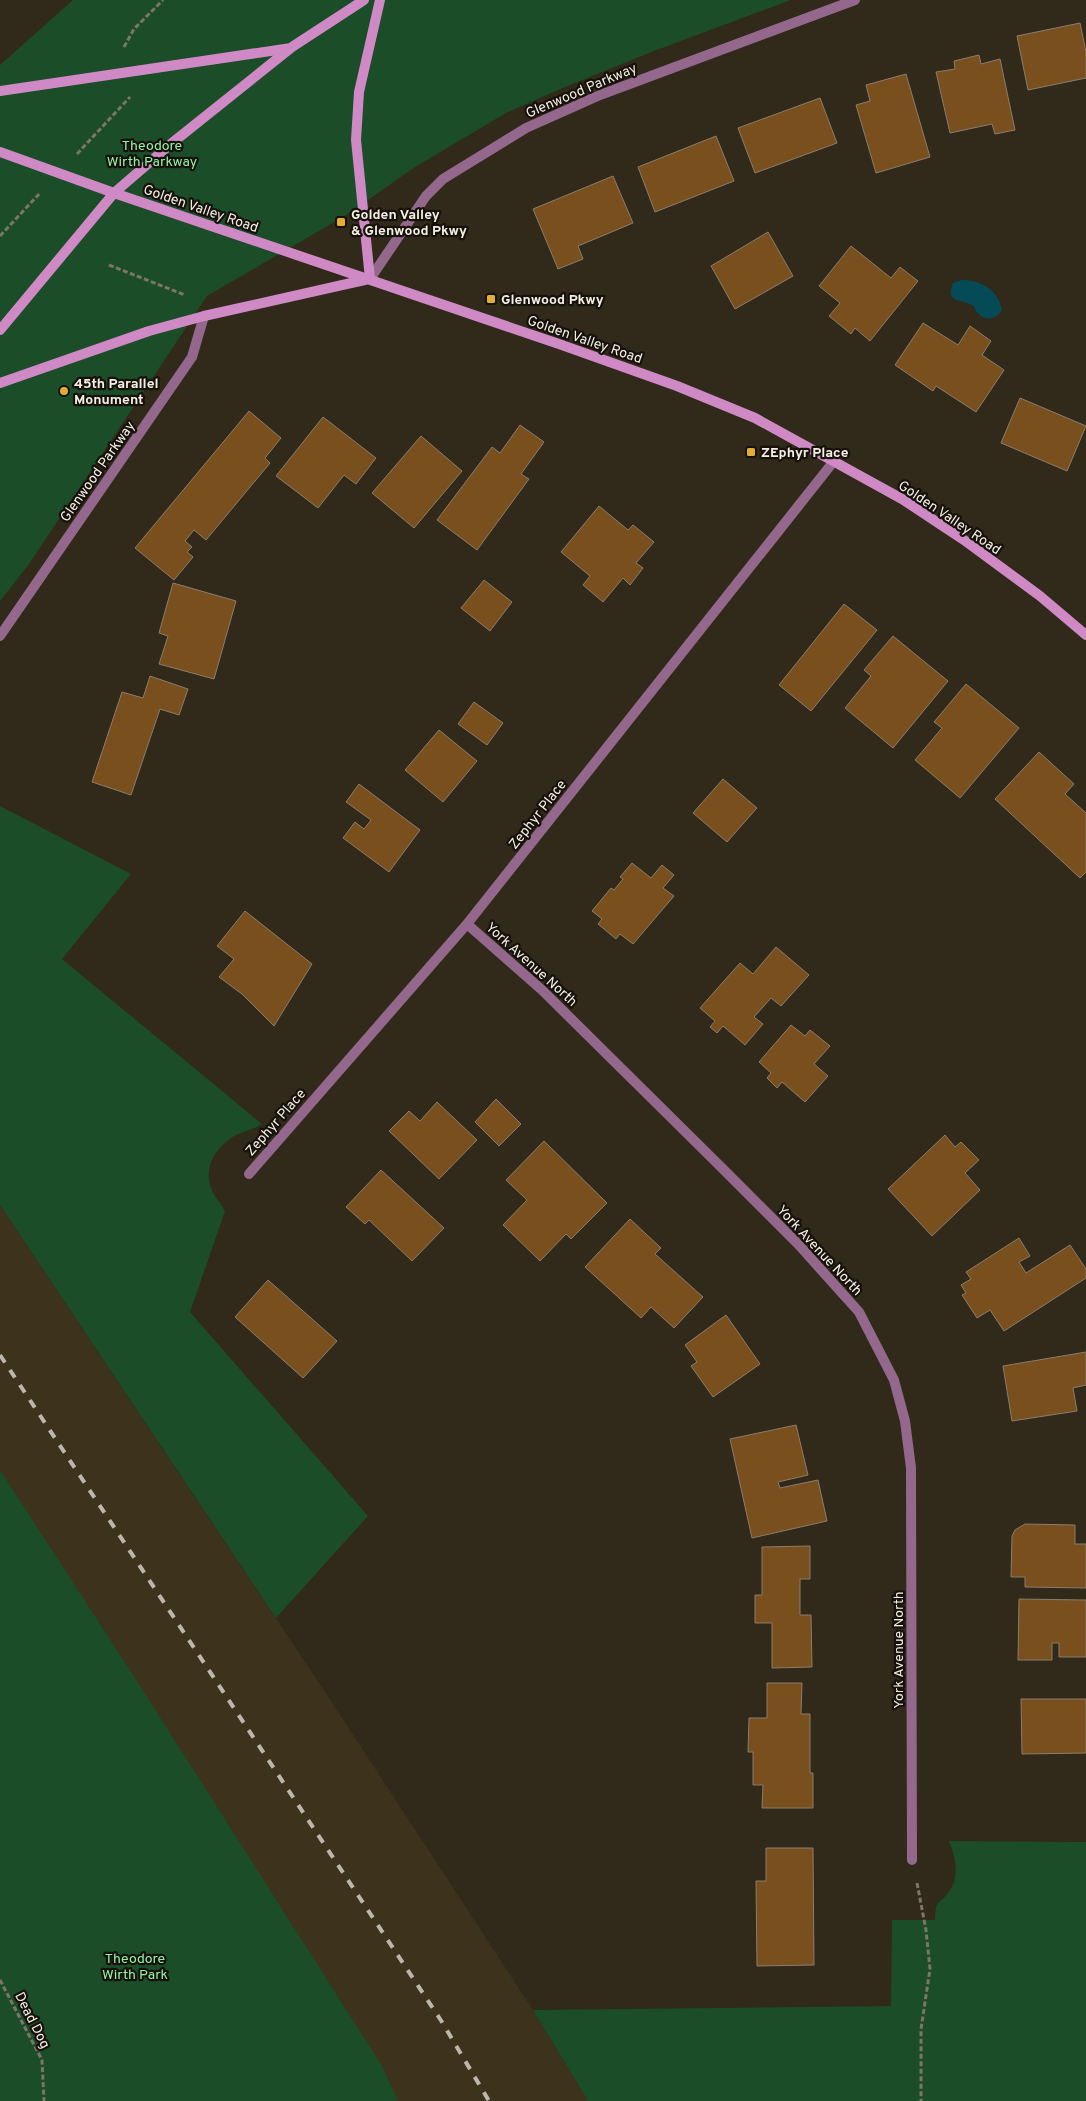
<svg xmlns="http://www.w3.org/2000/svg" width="1086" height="2101" font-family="Overpass,sans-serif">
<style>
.built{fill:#3d321c}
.green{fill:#1b4d29}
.water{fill:#054b57}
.building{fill:#79501d;stroke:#8b7d6e}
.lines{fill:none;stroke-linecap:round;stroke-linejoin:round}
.path{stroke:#7c7568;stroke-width:3;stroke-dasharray:5 2.5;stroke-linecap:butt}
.street{stroke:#93688c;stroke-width:10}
.secondary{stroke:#cf8ac5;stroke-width:10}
.rail{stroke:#bdb7ab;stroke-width:4;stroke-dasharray:9 9;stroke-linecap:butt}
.poi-dot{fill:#e2ae34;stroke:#16120b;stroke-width:2}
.labels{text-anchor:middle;stroke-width:4.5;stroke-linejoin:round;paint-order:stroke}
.street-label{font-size:14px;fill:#f4efe5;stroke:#16120b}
.park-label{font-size:14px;fill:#92f3a8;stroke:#16120b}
.poi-label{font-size:14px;font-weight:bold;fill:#f4efe5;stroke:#16120b;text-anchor:start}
</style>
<rect width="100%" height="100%" fill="#312919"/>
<path class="built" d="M0,1205l331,496 202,309 55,91h-205l-383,-587z"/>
<path class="green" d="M73,0h718l-137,51 -89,36 -59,26 -91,54 -67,47 -141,82 -178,268 -29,37v-536z
M0,806l131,68 -69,85 200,165c-9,6 -22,8 -31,14 -17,12 -27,30 -20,50 3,9 10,15 14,23l-35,101 178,204 -92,102 -276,-413z
M0,1470l135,208 247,388 16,35h-398z
M949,1841l137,1v259h-498l-55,-91 358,-4 1,-86h43c1,-25 5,-14 15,-30 10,-15 5,-34 -1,-49z"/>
<path class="water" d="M961,280c19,0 37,9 41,30 -7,10 -17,12 -25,2 -2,-3 -2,-5 -5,-7 -11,-6 -27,-2 -19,-22z"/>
<path class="building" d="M1080,23l6,29v26l-58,12 -11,-54z
M979,55l2,9 19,-5 15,71 -20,4 -3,-10 -42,9 -14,-61 19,-3 -1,-8z
M906,74l24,83 -54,16 -20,-68 14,-4 -4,-16z
M820,98l17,45 -82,30 -17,-45z
M716,136l18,45 -79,31 -17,-45z
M613,176l20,47 -55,23 5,13 -25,10 -25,-60z
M768,232l25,44 -58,33 -24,-43z
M851,246l40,32 9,-11 18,14 -48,60 -15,-13 -4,6 -22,-18 11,-13 -21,-17z
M923,323l35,22 12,-19 21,15 -9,14 22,15 -28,42 -40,-26 -3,5 -38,-26z
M1020,398l66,28 -19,45 -66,-28z
M249,411l32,27 -16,20 5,5 -64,77 -12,-10 -9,11 7,6 -5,5 6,5 -19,23 -39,-32z
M323,417l53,41 -20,26 -12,-9 -26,33 -42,-32z
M520,425l24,17 -23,32 8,5 -52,71 -40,-30 55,-73 8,6z
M421,436l41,35 -48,57 -42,-35z
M599,506l29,24 5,-5 21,17 -18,21 7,5 -13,17 -7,-7 -20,24 -20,-17 7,-9 -29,-24z
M484,580l28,22 -22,29 -29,-23z
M173,583l63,18 -22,78 -55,-15 9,-28 -9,-3z
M844,604l33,26 -66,81 -32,-26z
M893,636l55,45 -55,67 -48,-40 26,-32 -7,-6z
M150,676l38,13 -9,26 -19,-6 -29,86 -39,-13 30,-90 21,6z
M966,684l53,44 -59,70 -45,-38 27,-32 -8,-6z
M474,702l29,21 -16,22 -29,-21z
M439,730l38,31 -34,41 -38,-32z
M1039,752l35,32 -9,10 21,19v59l-6,6 -85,-79z
M723,779l34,29 -30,34 -34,-29z
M359,784l61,46 -31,42 -46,-34 12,-16 9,7 7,-9 -25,-18z
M632,863l19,15 11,-13 12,10 -11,13 11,8 -41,48 -13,-10 -4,5 -18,-15 4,-5 -10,-8 19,-23 3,2 9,-11 -3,-2z
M245,911l67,53 -38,62 -32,-32 -23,-17 15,-18 -17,-13z
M776,947l33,28 -28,31 -10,-8 -17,19 9,7 -18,21 -22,-19 -6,7 -7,-6 5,-6 -15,-13 40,-45 13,11z
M791,1025l14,11 5,-6 20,16 -16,18 14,12 -23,26 -23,-20 -5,6 -10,-10 4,-5 -12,-11z
M496,1099l25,25 -22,22 -24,-24z
M437,1102l40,38 -38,39 -50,-48 20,-20 11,10z
M945,1135l10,12 6,-5 18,18 -14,13 15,17 -48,46 -44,-47z
M544,1141l63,62 -36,36 -5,-5 -26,27 -37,-36 24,-25 -21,-20z
M381,1170l63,58 -32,33 -43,-41 -4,4 -19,-17z
M630,1219l31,29 -6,6 48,43 -29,31 -23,-21 -10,11 -56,-51z
M1019,1238l11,18 -11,6 7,11 44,-28 16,24v9l-82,53 -14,-21 -13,8 -15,-23 4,-2 -5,-8 10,-6 -5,-7z
M268,1280l69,61 -34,37 -68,-61z
M726,1315l34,49 -47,33 -22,-31 6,-4 -12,-17z
M1086,1352v33l-13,3 4,23 -65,10 -9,-55z
M796,1425l12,50 -30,7 2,6 38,-8 9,41 -75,17 -22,-99z
M1025,1524l50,1v19h11v44l-61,-1v-10h-14l1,-41 3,-6z
M810,1546v33h-10v36h11l1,52 -40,1v-45h-17v-28h7v-48z
M1019,1599l67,1v57h-27v-14h-7v17h-34z
M767,1683h35l-1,31h9v59h3v35h-51l1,-23h-10v-33h-5l1,-34h18z
M1021,1699h65v54l-64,1z
M766,1848h47l1,117 -57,1 -1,-85h10z"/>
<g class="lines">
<path class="path" d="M124,47l10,-18 29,-29
M77,154l53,-57
M0,236l40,-43
M109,265l76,30
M917,1883l9,47 4,39 -9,60v72
M0,1980l42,80 2,41"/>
<path class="street" d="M370,279l56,-83 17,-17 83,-51 74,-33 255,-95
M0,636l192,-279 12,-41
M467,924l75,66 177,175 79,79 61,68 35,68 11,41 6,47 1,392
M249,1174l218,-250 367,-463"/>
<path class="secondary" d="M0,91l291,-43
M0,152l114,41 445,151 118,42 78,32 147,81 62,41 76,56 46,39
M370,279l-14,-139 3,-48 21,-92
M0,330l114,-137 58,-50 120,-96 72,-47
M0,383l149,-52 55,-15 165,-37"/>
<path class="rail" d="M0,1355l442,667 47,79"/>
</g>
<g class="poi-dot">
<rect x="336" y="217" width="10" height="10" rx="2.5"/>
<rect x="486" y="294" width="10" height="10" rx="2.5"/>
<circle cx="64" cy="391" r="5"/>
<rect x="746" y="447" width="10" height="10" rx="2.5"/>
</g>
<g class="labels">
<g class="street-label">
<text transform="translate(581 90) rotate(-23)" y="5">Glenwood Parkway</text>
<text transform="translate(201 208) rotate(19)" y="5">Golden Valley Road</text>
<text transform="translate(585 339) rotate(19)" y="5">Golden Valley Road</text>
<text transform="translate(97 471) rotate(-55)" y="5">Glenwood Parkway</text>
<text transform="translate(950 517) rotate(34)" y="5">Golden Valley Road</text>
<text transform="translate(537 814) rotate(-52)" y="5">Zephyr Place</text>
<text transform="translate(532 964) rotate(42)" y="5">York Avenue North</text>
<text transform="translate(275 1122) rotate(-49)" y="5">Zephyr Place</text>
<text transform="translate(820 1250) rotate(47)" y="5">York Avenue North</text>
<text transform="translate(898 1650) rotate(-90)" y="5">York Avenue North</text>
<text transform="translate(33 2020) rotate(63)" y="5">Dead Dog</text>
</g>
<g class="park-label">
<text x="152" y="150">Theodore<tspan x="152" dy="16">Wirth Parkway</tspan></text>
<text x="135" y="1963">Theodore<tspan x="135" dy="16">Wirth Park</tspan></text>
</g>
<g class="poi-label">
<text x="351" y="219">Golden Valley<tspan x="351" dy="16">&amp; Glenwood Pkwy</tspan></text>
<text x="501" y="304">Glenwood Pkwy</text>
<text x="74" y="388">45th Parallel<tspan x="74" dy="16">Monument</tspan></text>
<text x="761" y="457">ZEphyr Place</text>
</g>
</g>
</svg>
